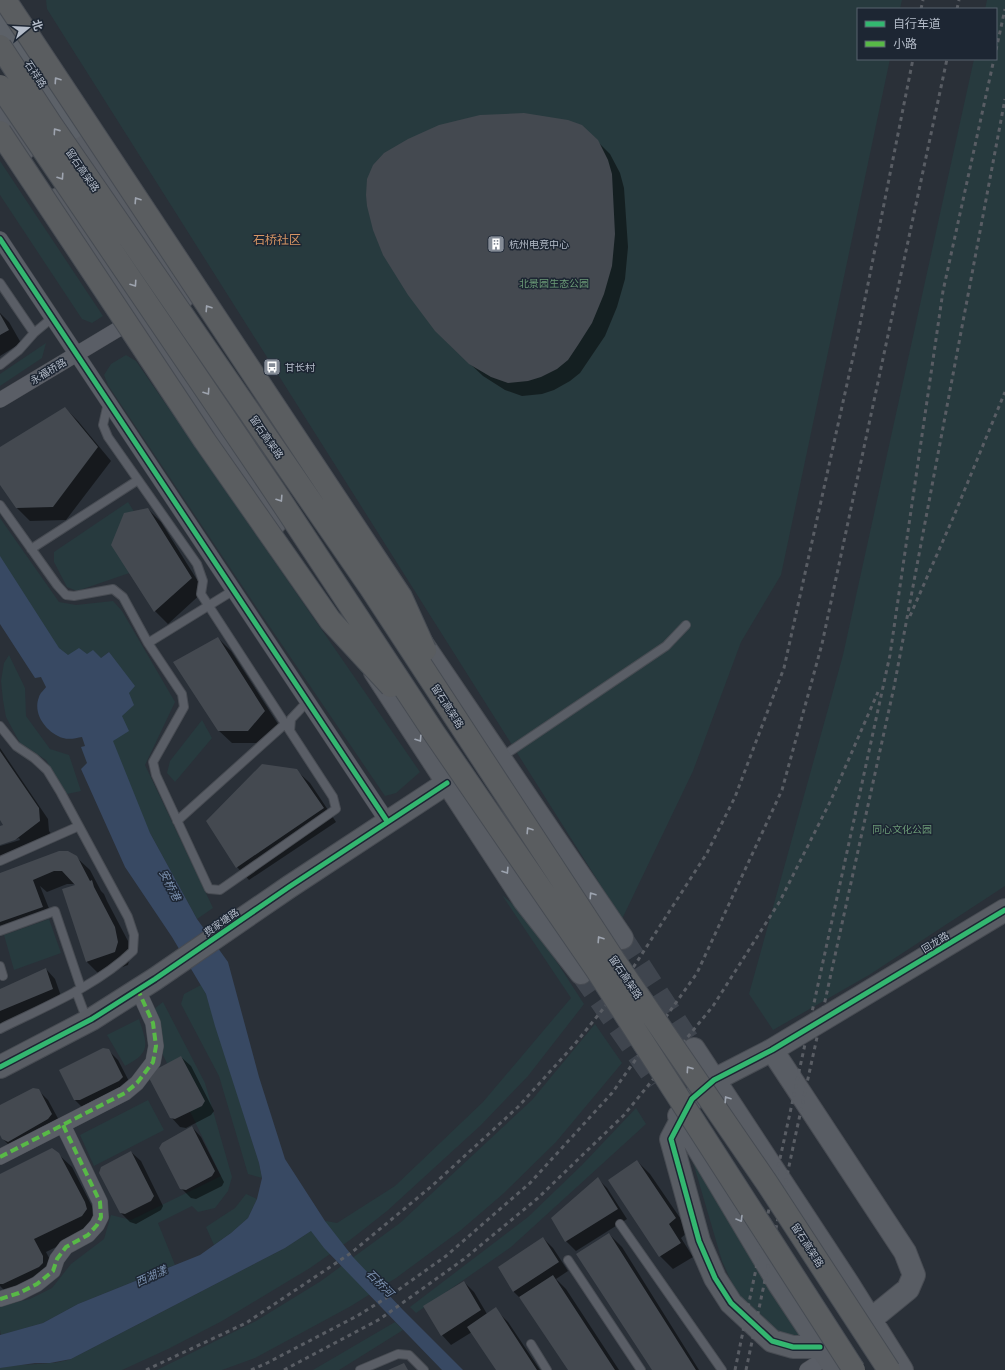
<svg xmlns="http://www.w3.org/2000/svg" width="1005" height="1370" font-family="Montserrat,'Noto Sans SC',sans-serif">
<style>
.green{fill:#273a3e}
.water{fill:#384963}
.shadow{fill:#0007}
.building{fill:#444950}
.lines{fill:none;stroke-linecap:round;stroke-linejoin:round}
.secondary-tunnel{stroke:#3f454e;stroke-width:22;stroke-dasharray:22 11;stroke-linecap:butt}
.lane-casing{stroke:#484c53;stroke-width:10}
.street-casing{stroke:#484c53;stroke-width:16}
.secondary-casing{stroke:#484c53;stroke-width:24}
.primary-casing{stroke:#484c55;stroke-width:24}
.lane{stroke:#5a5e66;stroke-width:8}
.street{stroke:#5a5e66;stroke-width:15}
.secondary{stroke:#595d64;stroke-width:22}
.primary{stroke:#5c6168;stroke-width:22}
.rail{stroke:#595d64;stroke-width:3;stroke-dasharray:4 4;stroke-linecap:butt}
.highway-bridge-casing{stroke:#474c53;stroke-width:24;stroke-linecap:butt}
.highway-bridge{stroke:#5a5d60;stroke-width:22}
.quiet{stroke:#58b947;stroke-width:4;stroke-dasharray:8 4;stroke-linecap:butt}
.cycleway-casing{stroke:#1d2633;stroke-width:8}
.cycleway{stroke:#33b770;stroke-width:5}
.oneway{stroke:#9ea4af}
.oneway2{stroke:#9da4b0}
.labels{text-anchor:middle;stroke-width:3;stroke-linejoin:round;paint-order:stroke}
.street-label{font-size:10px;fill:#b4bcc9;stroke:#1d2633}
.poi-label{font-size:10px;fill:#b4bcc9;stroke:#1d2633;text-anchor:start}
.park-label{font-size:10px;fill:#6b9a76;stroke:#1d2633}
.water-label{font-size:11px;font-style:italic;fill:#7c92b1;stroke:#1d2633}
.quarter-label{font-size:12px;fill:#d59563;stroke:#1d2633}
</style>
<rect width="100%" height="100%" fill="#2a3038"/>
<path class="green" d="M46,0h856l-2,9h-42v50h32l-109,516 -40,67 -48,129 -71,148 -575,-910z
M987,0h18v886l-136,89 -96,55 -24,-36 94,-339 131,-596h22v-50h-11z
M0,161l103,155 -11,7 -10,-4 -82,-124z
M46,343l-4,15 -42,28v-12z
M126,355l10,6 284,411 -24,21 -11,3 -128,-188 -149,-223 -4,-10 7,-11z
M128,502l34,54 -21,13 -64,22 -10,-4 -13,-25v-10z
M0,518l59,84 17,3 37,-4 9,10 53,91 -30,63 68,143 -16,11 -47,-86 -53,-86 25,-31 -13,-64 -8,6 -33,-2 -9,-6 -59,-89z
M9,655l16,33 1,28 24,33 19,6 12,36 -14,3 -21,-34 -26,-17 -14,-26 -3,-17 -2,-19 3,-18z
M202,720l10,18 -37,44 -8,-9 3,-12z
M502,895l25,21 57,88 -56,72 -47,49 -94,86 -37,29 -40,28 -88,53 -54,28 -46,21h-122v-2c16,-4 33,-3 50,-5 7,0 14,-2 21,-4l214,-111 41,-27 11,2 58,-37 88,-84 88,-104z
M49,919l12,34 -47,17 -10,-35z
M201,985l5,9 53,169 3,15 -14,-4 -29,-98 -38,-72 3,-10z
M163,1002l42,81 27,94 -4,14 -13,17 -17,4 -6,-6 -34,17 17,42 -97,39 -35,19 -42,12 -1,-5v-24l30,-7 22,-11 19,-24 33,-25 7,-24 20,5 90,-44 -59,-123c1,-17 1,-30 -8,-44z
M139,1019c8,25 13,33 -14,47l-18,-31z
M595,1024l27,39 -66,79 -52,51 -43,37 -65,48 -45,28 -96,52 -33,12h-65l99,-49 65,-40 79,-58 132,-123z
M148,1100l16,30 -70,36 -14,-31z
M636,1108l10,16 -135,123 -95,66 -6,-6 118,-90 54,-52z
M690,1152l112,185 -20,-3 -23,-16 -18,-19 -8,-14 -11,-24z
M246,1194l11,5 -9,19 -17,15 -17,12 -8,-18 29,-19z
M395,1322l8,8 -64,40h-26z"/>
<path class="water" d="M0,556l59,92 9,7 11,-7 8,6 6,-4 8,8 8,-6 26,34 -6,7 5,12 -12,11 7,15 -16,10 37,92 47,86 31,43 31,115 26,82 40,62 28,36 50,53 60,60h-21l-118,-122 -13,-17 -26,17 -214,111 -21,4h-15l-35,5v-33l43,-12 35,-19 122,-49 31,-22 17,-15 9,-19 5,-21 -3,-15 -44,-137 -9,-32 -34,-57 -47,-70 -44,-98 6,-6 -6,-16 4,-1 -3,-9c-6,1 -12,3 -19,1 -16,-5 -31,-24 -24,-41 1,-4 5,-7 7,-10l-5,-10 -6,1 -35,-54z"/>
<path class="shadow" d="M597,141l13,13 10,19 4,15 4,59 -3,32 -8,28 -12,29 -25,37 -10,8 -16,9 -12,4 -20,2 -17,-6 -22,-14 -34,-32z
M0,313l9,9 12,21 -21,13z
M65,408l13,13 33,40 -45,59 -36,1 -14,-14 -16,-24v-34z
M148,509l13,13 43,69 -36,33 -13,-13z
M218,638l13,13 47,73 -16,19h-30l-14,-13z
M0,748l48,71 1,12 3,4 -52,23v-12l20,-6 -1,-2 -19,6v-17l5,-2 -5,-7z
M296,770l14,13 26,39 -87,58 -12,-13z
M76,857l14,13 11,21 3,3 3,7 21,40 2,15 -2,9 -28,10 -13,-13 -10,-76 -2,-2h-8l-20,8 -7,-6 12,30 -45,16 -7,-6v-52z
M46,969l9,10 7,20 -62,26v-35z
M108,1050l10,10 14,27 -47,23 -10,-10z
M181,1057l10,9 23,45 -3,4 -25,13 -6,-1 -9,-10z
M38,1090l10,10 13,24 -48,25 -10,-10 -3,-6v-27z
M192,1127l9,10 23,45 -2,4 -26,13 -5,-1 -10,-10z
M131,1152l10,9 22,45 -2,4 -25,14 -6,-2 -10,-10z
M58,1154l14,13 25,49 -2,12 -49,24 9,17 -45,27 -10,-10v-111z
M637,1161l13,13 39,57 -8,7 12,19 -20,12 -13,-13z
M598,1179l9,9 20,31 -51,32 -10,-10 -14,-23z
M609,1234l13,13 77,123h-46z
M543,1238l10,10 15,23 -12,8 10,10 53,81h-50l-47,-70 -9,-9z
M464,1282l10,10 13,22 8,-5 13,13 32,48h-43l-25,-38 -21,13 -9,-10z"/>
<path class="building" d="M524,113l44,7 14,5 16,15 10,20 4,14 3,60 -3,32 -8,28 -12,29 -14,22 -10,15 -11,9 -16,8 -13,4 -20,2 -17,-6 -22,-13 -34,-33 -27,-36 -25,-40 -10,-25 -6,-24 -1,-11 1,-16 6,-14 11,-12 24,-14 31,-14 41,-10z
M0,314l9,16 -9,5z
M65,407l33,40 -45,60 -37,1 -16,-23v-38z
M148,508l44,70 -38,34 -43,-67 13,-32z
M218,637l47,74 -17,20h-30l-45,-69z
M0,751l39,57 1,13 -25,19 -15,5v-19l3,-1 -3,-5z
M262,764l35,5 27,39 -88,60 -30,-47z
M59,851h9l9,5 13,25 2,-1 2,7 21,40 3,15 -3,10 -29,10 -24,-73 13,-4 -13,-14h-8l-21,9 10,27 -43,15v-49z
M46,968l7,21 -53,22v-22z
M103,1048l6,1 14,28 -4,4 -39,19h-6l-15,-30z
M181,1056l24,45 -3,5 -27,13 -5,-1 -21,-40 2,-6z
M33,1088l6,1 13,25 -4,5 -40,23 -6,-3 -2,-4v-30z
M192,1126l23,45 -3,5 -26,14 -6,-1 -21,-41 3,-5z
M52,1148l7,5 26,49 2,7 -5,7 -48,23 9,17v7l-4,4 -36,17h-3v-110z
M131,1151l23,45 -3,5 -26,13 -5,-1 -21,-40 2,-6z
M637,1160l39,58 -7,6 12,19 -22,14 -51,-77z
M598,1177l20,32 -53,33 -14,-24z
M609,1233l87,137h-44l-76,-116z
M543,1237l16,25 -46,30 -15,-25z
M553,1275l62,95h-47l-49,-73z
M464,1281l17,29 -40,26 -18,-30z
M496,1307l41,63h-41l-29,-43z
M404,1363l4,7h-20z"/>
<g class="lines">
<path class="secondary-tunnel" d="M622,938l72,111
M581,973l76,109"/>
<defs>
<path id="lane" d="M0,283l34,50
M0,365l19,-15 15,-17 18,-15
M108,403l-5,22 5,12 89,127 6,17 -2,13 89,137
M0,505l57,80 9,10 8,1 39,-7 10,8 25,46 34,51 2,13 -31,55 3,13 53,114 11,1 116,-81 -3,-12 -43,-66 1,-12 17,-18
M31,549l107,-69
M148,643l86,-53
M0,726l16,20 18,12 13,12 14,23 67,124 6,18 -1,16c-36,35 -89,56 -133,78
M500,758l166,-112 20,-21
M177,821l108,-97
M0,861l79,-35
M0,931l55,-20 26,77
M0,966l3,10
M76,991l11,29
M620,1224l102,146
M568,1260l73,110
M531,1344l16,26
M360,1370l38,-16 11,1 15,15"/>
<path id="street" d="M0,239l387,582
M0,400l135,-81
M0,1157l125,-64 12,-10 16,-21 3,-16 -3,-23 -15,-33
M0,1299l19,-6 18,-9 16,-13 4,-12 9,-12 22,-12 9,-10 4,-8 -1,-15 -37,-77
M807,1370l20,-13"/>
<path id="secondary" d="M0,113l24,36
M73,128l110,169
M58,199l217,324
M415,633l207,305
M375,672l149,228 57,73
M694,1049l155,236 53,85
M772,1050l133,202 9,23 -6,14 -38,31
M0,1067l92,-48 63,-40 134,-92 158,-104
M679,1116l100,168 57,86
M820,1347h-27l-21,-6 -41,-38 -16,-25 -16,-37 -28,-102 21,-40 22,-19 58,-30 233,-140"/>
<path id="primary" d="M0,20l73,108"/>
</defs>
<use href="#lane" class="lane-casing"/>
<use href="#street" class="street-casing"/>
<use href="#secondary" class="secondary-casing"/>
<use href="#primary" class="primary-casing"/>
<use href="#lane" class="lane"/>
<use href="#street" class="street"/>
<use href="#secondary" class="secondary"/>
<use href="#primary" class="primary"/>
<path class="rail" d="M921,9l2,-9
M957,9l2,-9
M996,50l9,-41
M910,616l43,-98 52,-126
M146,1370l100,-47 105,-70 82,-68 85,-78 56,-62 46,-57 87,-135 28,-56 49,-129 73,-329 56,-280
M251,1370l16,-7 90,-47 34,-21 55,-39 84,-73 82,-90 85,-120 85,-183 40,-146 125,-585
M284,1370l96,-51 84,-60 74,-61 86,-83 89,-109 67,-105 51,-101 47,-108
M735,1370l22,-106 133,-609 53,-364 51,-232
M746,1370l50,-237 98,-446 111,-588"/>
<defs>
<path id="highway-bridge" d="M5,0l396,597 24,53
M0,46l51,78 319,463 246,376 151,220 122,187
M0,86l275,406 159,241 162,236 258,401
M0,132l205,309 125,179 61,66"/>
</defs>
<use href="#highway-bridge" class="highway-bridge-casing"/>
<use href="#highway-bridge" class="highway-bridge"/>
<path class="quiet" d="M0,1157l125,-64 12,-10 16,-21 3,-16 -3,-23 -15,-33
M0,1299l19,-6 18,-9 16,-13 4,-12 9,-12 22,-12 9,-10 4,-8 -1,-15 -37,-77"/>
<defs>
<path id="cycleway" d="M0,239l387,582
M0,1067l92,-48 63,-40 134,-92 158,-104
M820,1347h-27l-21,-6 -41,-38 -16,-25 -16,-37 -28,-102 21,-40 22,-19 58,-30 233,-140"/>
</defs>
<use href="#cycleway" class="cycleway-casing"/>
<use href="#cycleway" class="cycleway"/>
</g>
<defs><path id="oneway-chevron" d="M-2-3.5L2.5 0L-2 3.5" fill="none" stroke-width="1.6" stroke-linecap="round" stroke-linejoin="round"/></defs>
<g class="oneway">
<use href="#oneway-chevron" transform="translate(57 80) rotate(-124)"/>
<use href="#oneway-chevron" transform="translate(56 131) rotate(-125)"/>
<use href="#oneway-chevron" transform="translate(61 177) rotate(56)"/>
<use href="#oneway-chevron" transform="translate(137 200) rotate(-123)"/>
<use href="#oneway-chevron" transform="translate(134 284) rotate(56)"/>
<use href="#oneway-chevron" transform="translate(208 308) rotate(-123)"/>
<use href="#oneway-chevron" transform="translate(207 392) rotate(56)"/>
<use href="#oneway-chevron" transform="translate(280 499) rotate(57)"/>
<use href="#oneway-chevron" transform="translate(529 830) rotate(-123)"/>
<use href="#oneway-chevron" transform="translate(600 939) rotate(-123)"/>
<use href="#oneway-chevron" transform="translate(689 1069) rotate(-125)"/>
</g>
<g class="oneway2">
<use href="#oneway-chevron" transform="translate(419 739) rotate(57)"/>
<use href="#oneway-chevron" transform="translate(506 871) rotate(57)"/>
<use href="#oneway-chevron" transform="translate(592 895) rotate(-124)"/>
<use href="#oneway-chevron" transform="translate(727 1099) rotate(-123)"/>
<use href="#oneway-chevron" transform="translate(740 1219) rotate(59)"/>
</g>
<defs>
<symbol id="building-square" viewBox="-11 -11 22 22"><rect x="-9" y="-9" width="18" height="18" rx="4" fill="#848b96" stroke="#1d2633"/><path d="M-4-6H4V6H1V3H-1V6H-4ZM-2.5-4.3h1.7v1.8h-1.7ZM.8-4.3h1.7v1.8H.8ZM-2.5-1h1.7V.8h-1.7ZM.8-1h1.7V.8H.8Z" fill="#fff"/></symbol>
<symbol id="bus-square" viewBox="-11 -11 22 22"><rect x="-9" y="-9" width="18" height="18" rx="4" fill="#848b96" stroke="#1d2633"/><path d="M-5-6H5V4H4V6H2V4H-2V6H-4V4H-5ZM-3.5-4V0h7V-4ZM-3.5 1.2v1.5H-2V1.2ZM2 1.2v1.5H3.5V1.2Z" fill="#fff"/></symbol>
</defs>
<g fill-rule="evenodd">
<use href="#building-square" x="486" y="234" width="20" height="20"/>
<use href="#bus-square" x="262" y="357" width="20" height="20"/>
</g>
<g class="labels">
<g class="street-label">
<text transform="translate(36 74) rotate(56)" y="4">石祥路</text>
<text transform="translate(83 170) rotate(55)" y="4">留石高架路</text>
<text transform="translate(48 371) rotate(-31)" y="4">永福桥路</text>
<text transform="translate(267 437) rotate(55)" y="4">留石高架路</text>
<text transform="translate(448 706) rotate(57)" y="4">留石高架路</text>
<text transform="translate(221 922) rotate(-35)" y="4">费家塘路</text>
<text transform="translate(935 942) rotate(-31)" y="4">回龙路</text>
<text transform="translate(626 977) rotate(56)" y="4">留石高架路</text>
<text transform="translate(808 1245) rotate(57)" y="4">留石高架路</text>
</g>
<g class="poi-label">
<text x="509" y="248">杭州电竞中心</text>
<text x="285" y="371">甘长村</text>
</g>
<g class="park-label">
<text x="554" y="287">北景园生态公园</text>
<text x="902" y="833">同心文化公园</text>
</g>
<g class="water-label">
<text transform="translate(170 885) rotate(63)" y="4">安桥港</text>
<text transform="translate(151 1276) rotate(-25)" y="4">西湖漾</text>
<text transform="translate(380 1283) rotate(45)" y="4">石桥河</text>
</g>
<g class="quarter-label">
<text x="277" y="244">石桥社区</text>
</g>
</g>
<rect x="857" y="8" width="140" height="52" fill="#1d2633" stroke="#59626f"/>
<rect x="865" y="21" width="20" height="6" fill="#33b770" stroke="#59626f"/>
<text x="893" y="28" font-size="12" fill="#b4bcc9">自行车道</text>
<rect x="865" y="41" width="20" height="6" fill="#58b947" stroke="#59626f"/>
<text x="893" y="48" font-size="12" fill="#b4bcc9">小路</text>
<g transform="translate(28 28) rotate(72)" stroke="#1d2633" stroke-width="3" paint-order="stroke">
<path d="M0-3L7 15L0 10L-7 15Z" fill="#b4bcc9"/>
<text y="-6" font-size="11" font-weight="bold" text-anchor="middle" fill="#b4bcc9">北</text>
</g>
</svg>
